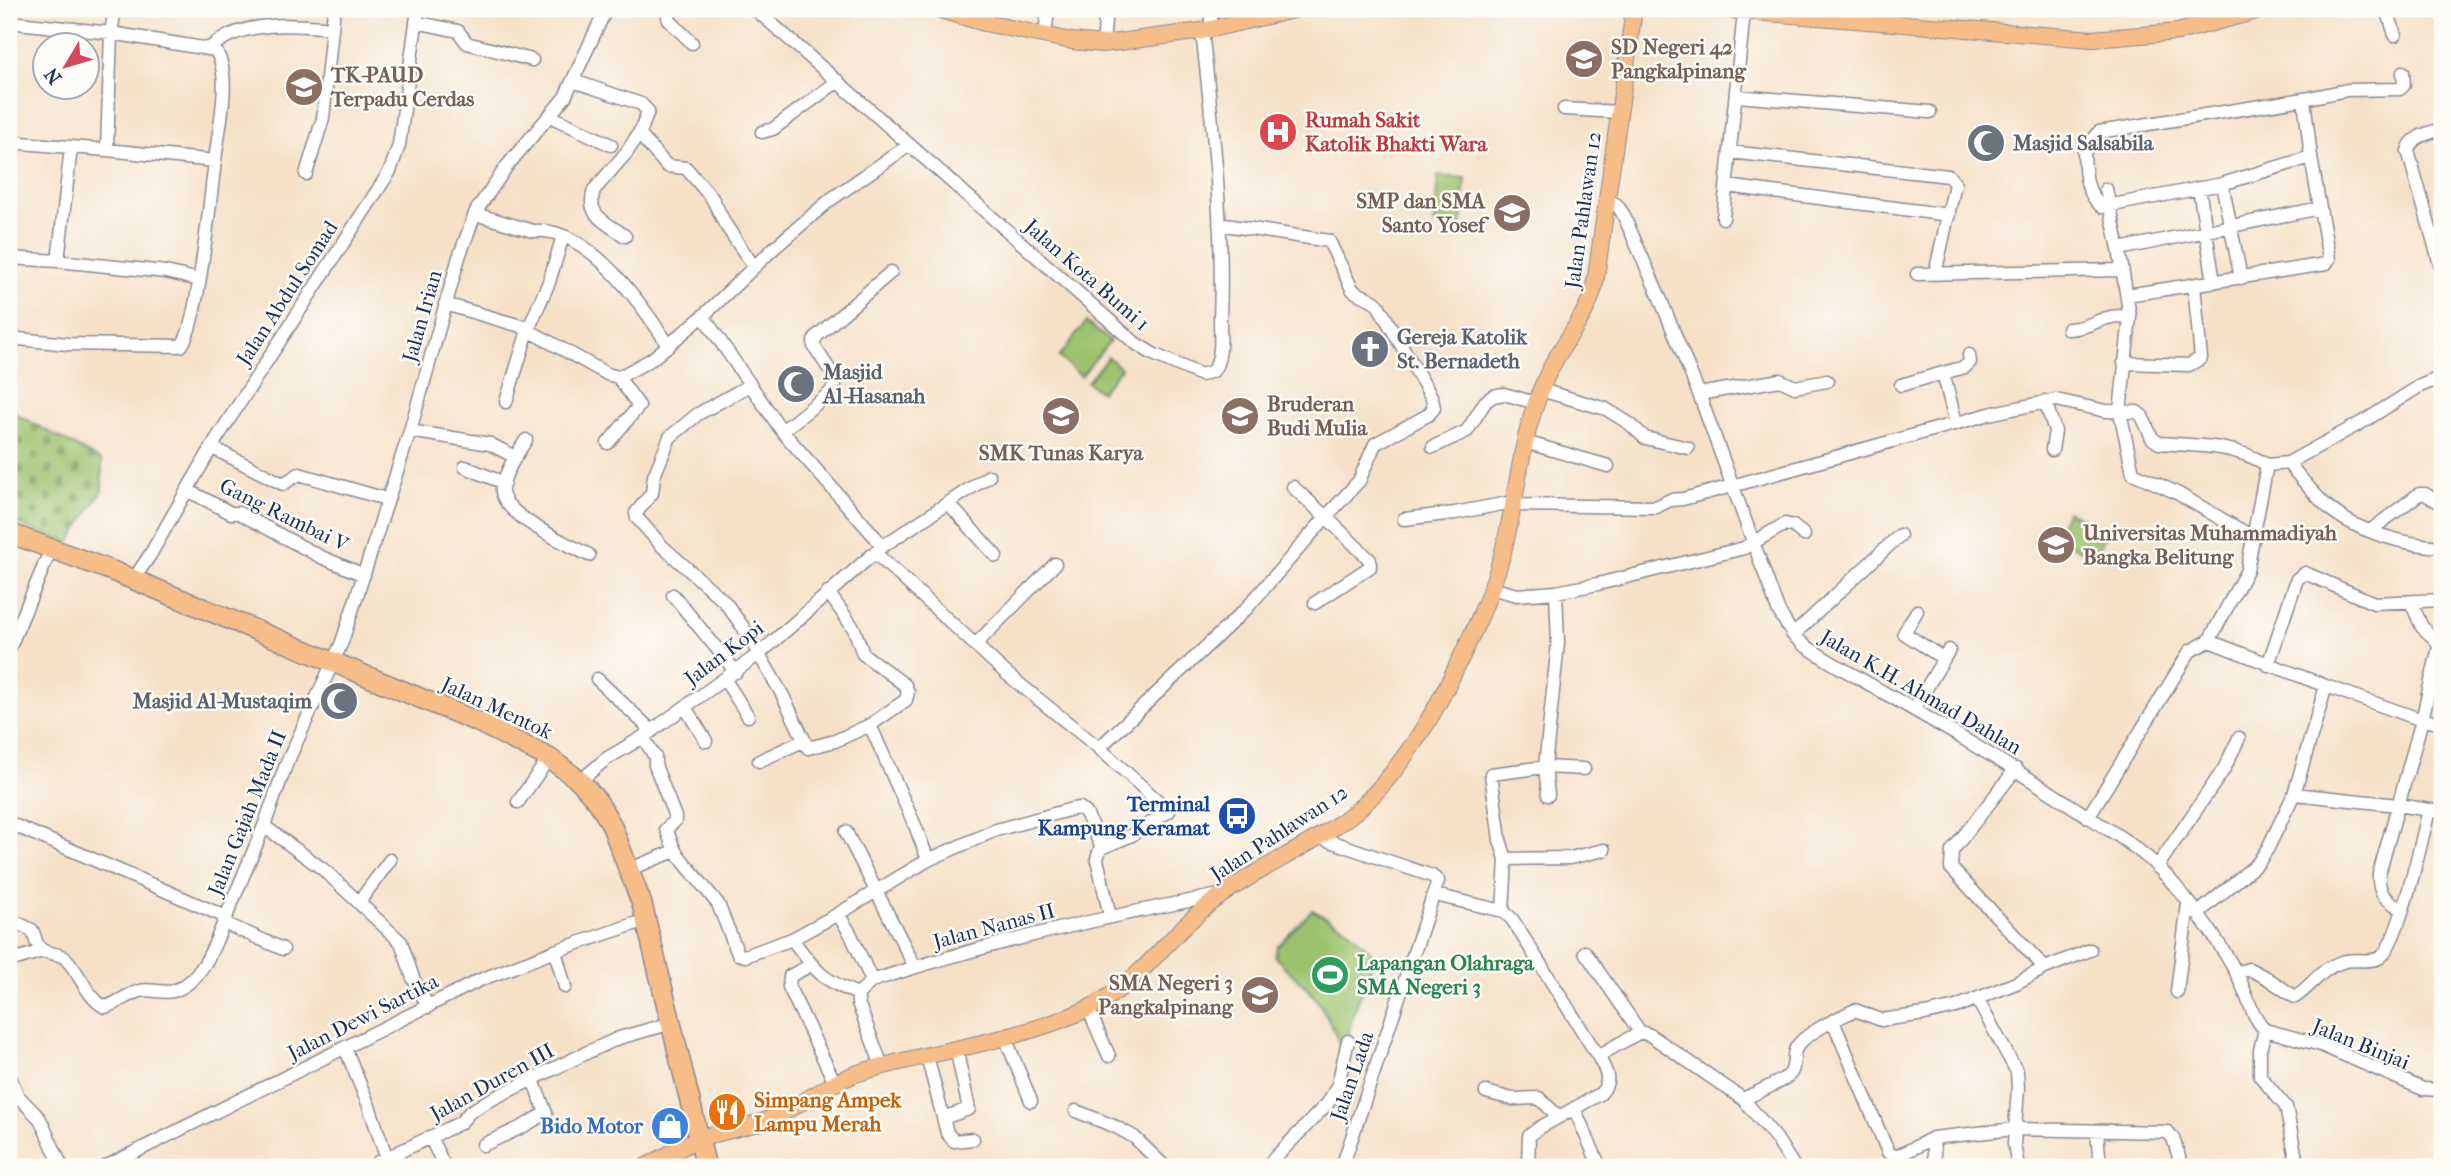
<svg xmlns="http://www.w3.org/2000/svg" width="2451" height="1176" font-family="'IM FELL French Canon',serif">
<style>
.cemetery{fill:url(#cemetery-stones);stroke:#5b7866;stroke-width:2}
.pitch{fill:#9bc26d;stroke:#5b7866;stroke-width:2}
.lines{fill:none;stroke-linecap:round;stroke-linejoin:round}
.minor-casing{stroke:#888893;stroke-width:15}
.major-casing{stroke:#888893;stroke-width:18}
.highway-casing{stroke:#888893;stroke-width:22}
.minor{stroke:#fff;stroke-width:12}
.major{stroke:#f7bd88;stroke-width:16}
.highway{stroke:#f7bd88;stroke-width:19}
.labels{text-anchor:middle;stroke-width:5;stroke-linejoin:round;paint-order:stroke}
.education-label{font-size:21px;font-weight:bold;fill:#785e54;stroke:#fdfcf7;text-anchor:start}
.health-label{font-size:21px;font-weight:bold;fill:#be3a42;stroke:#fdfcf7;text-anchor:start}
.worship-label{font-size:21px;font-weight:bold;fill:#5b616d;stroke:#fdfcf7;text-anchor:start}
.street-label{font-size:21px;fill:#1b2f5e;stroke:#fdfcf7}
.transit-label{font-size:21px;font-weight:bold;fill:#164399;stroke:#fdfcf7;text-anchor:end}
.leisure-label{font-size:21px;font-weight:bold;fill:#27864d;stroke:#fdfcf7;text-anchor:start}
.food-label{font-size:21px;font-weight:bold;fill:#c56008;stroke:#fdfcf7;text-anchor:start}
.shop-label{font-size:21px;font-weight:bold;fill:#366cbe;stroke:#fdfcf7;text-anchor:end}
</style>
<defs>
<pattern id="cemetery-stones" width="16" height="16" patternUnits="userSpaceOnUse" patternTransform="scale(1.75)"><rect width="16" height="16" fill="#9bc26d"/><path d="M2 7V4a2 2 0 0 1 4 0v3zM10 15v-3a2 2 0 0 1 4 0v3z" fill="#7e9e5d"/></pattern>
</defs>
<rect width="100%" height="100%" fill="#fdfcf7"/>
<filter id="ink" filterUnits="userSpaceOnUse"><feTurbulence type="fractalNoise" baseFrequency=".0143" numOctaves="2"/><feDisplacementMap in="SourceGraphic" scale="14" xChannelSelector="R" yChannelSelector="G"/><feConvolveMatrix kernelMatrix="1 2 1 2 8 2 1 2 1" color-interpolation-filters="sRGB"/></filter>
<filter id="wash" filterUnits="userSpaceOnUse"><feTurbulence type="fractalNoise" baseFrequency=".00686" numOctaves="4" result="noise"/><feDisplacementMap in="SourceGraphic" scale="28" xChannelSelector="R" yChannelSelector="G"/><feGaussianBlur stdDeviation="1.57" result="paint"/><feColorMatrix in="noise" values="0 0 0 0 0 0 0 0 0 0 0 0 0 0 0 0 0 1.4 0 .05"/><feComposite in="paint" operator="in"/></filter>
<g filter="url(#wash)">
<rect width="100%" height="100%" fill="#f6e1c8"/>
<path class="cemetery" d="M9,410l93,51v29l-33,54 -60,-24z"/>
<path class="pitch" d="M1438,176l27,2 -4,48 -27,-2z
M1086,322l24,19 -29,35 -22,-19z
M1108,357l13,11 -20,24 -14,-10z
M2067,511l40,22 -13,24 -40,-21z
M1312,910l35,18 28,28 -23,62 -7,33h-3c-9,-24 -20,-49 -39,-67 -10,-10 -20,-16 -28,-28l2,-9z"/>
</g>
<g filter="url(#ink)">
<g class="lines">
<defs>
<path id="minor" d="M673,9l-5,8 1,3 23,23
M755,9l380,334 18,11 48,21 12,-4c10,-14 7,-36 7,-52 4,-96 -7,-192 -18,-288
M2387,9l8,26
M9,22l102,11 104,17c18,24 3,81 0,111l-108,-11 4,-117 4,-24
M416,22l42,9 9,12 65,17
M985,23l2,-14
M1211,30v-21
M1045,35l3,-26
M1103,44l3,-35
M210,48c31,-28 83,-24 122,-20
M574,81l67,23 7,7 -6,17 -15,24 -33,38c-9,26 13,33 31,46
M1737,96l193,16
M2304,99l7,58 -89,27 -120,23c-17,-15 -17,-33 -18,-55l15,-20 205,-33 43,-9 53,-1 4,-4 -1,-13
M1564,109l54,3
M550,116l61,29
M2442,129c-13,4 -31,7 -34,22l34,120
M762,132l11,-3 65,-48
M639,134l28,32 19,2 26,30 13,26 29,43
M9,142l98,8
M1730,152l219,24 6,8 -20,90
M306,174l17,-56 11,-109
M2222,184l19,94
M1727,186l222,29
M2199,188l15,94
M2106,189l13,60
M1607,199l10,6 6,9 37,84 39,96 79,216 15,25 11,10 25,16c80,46 160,91 238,142 30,20 64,38 91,64 30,31 58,69 79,107 10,19 13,40 28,56
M475,214l58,17c55,-6 110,75 136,115
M1723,218l21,-206
M1219,224l110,17 23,48c7,8 19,7 26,16l54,93 2,10 -6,7 -53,29 -16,37 -33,36 -33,-30
M9,258l49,3 13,-113
M58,261l108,11 33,8
M1917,274l205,-4
M2127,295l199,-31 3,-5 -18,-102
M445,304l76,22 7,4 21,-48 14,-46
M703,316l79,115 101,115 106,-70
M2068,329c28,-1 31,-16 62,-12
M9,338l59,6 113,2c17,-16 30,-155 34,-185
M2124,363l65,2 12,-7 -7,-73
M750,385l-52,29 -28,23 -16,39 -2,17 -16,20 1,5 26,29 61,54 19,26 39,67 26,54 27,-7 35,-16 46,103 12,32 68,-30 76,-21 8,-1 6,5 15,33 -4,13 13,57
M1901,385l42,-12
M1541,390l65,19 24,15 15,14 43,10
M1699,394l81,-14 15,7 32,-6
M2045,401l10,30 -3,19
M506,402l22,-72 79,44 11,3 5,-2 29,-16 51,-43 71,-68 56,-48 79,-55
M1956,423l-13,-50 22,-6 5,-5 -1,-7
M410,431l80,13 25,13
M782,431l49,-39 4,-8 -2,-9 -19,-29v-5l3,-5 74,-64
M526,440c-9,14 -21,32 -24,48 -4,26 68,57 87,67
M1525,442l83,24
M608,443l31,-37 -21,-29
M211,447l72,37 16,-10 87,25
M1433,447l34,-16 18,-29 8,-6 11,-2 32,9
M2288,463c13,15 26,32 41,45 28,24 77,37 113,39
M2267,465l21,-2 78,-43 54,-34 22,-9
M465,467l39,16
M187,490l44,23h8l82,44 43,18
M949,504l47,52
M1513,505l143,2 14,-7 13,-1 49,-13 261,-73 63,-13 50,11 31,1 5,4 10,22 7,5c37,3 76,1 108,22l-20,105 -38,71 -19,10 -102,166
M1404,519l51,-6 58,-11
M2371,530l48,-36h6l14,8
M2254,538l-77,-45 -44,-20 -13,-61 10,-95 -11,-68 201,-41
M875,553l132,121 92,74 70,63 -37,24 -31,13
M133,580l17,-25 67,-117 173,-267 9,-26 19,-136
M1491,588l26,7 39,-3 42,-8 146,-36 41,-24 8,2 11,9
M828,592l26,37 9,25 42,31 3,7 -2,8 -36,25
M673,595l63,77
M1917,611l-13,22 40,26
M1793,635l107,-100
M2209,641l117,45 96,34 20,3
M975,645l80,-81
M9,649l42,-100
M2268,665l29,-86 8,-6 69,30 68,-3
M597,679l55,52
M725,680l23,36
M685,707l21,34
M1914,709l35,-59
M643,737l12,20v8l20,52v4l-9,8 9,22
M1099,748l147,-139 80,-92 44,43v7l-55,36
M759,761l44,-20
M580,781l26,-22 37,-22 116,-83 121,-106
M2294,794l104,11 44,7
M1548,795l-3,-28 13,-124 -2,-51
M518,802l31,-44
M9,823l217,94 38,-91 22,-61 56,-123 68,-211 49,-174 17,-46 31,-45 58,-69 41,-88
M264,826l60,44 77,72 12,36 15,29
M846,832l69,135
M1318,837l114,39 6,5 -96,286
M1506,859l64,-1 34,-8
M2157,867l67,-98 15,-31
M630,869l45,-18 43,53 20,50 7,2 47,-17c23,31 29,41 66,55
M1435,895l68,16 9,8 86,137c8,15 15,24 2,38l-61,34 -10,8 -1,31
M359,902l31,-42
M2402,909c-17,-10 -24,-14 -23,-35l43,-154 17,-73 -3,-7 -14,-13 -11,-25
M1503,911l3,-52 -6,-19 -9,-66 54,-7 39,2
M2197,914l61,-51 10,-15 26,-54 32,-108
M9,919l23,11c3,5 3,11 6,15 5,11 20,6 28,14 14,14 21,39 39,48 12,-3 22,-13 35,-16 11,-3 22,3 33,0 30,-9 42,-48 53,-74
M224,923l59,26
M792,939l46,-25
M555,951l10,36
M1585,952l55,80
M9,961l34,-10
M811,965l-21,11 -1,11 46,96
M2045,968l45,-18
M2236,973l13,-4 18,9 28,19c17,-11 26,-29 47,-35 11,-4 27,1 37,-4 19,-10 44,-123 50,-148
M872,981l-22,-48 -12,-19 90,-54
M2177,992l11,-89
M1977,999l40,73 1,16 -4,56 4,23
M1088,1008l21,48
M1833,1021l55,131 8,5 37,-19 81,-9 154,3 5,6 9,29
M2265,1030l56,15 102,44 19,1
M2265,1030l-5,20v26l26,31 10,51
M9,1037v6
M1005,1037l26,64
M345,1048l24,58 18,53
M927,1056l20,77 7,8 19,-2
M1598,1056l42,-24 10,3 93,64 33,39 18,29
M882,1066l-24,-63v-9l14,-13c114,-38 231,-64 348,-86
M9,1075l9,21 22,23 22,48
M1486,1092l26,7 27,-1 20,19
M1743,1099c15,-7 32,-14 45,-23 10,-8 2,-22 10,-31 11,-14 41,-27 57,-35l26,10 44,-6 31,-7 60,-24 29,-15 -94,-100 1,-17 64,-82
M1574,1108l26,59
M1076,1111l40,16 18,10 31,30
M943,1118l26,-9 -13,-61
M2097,1131l3,36
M430,1137l13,26
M1933,1138l2,29
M483,1145l39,-18 24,-14 -13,-33
M105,1167l375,-187 75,-29 91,-31
M373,1167l5,-5 82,-39 10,-11 16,-10 102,-50 31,-14 53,-15
M1266,1167l62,-64 10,-19 10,-43"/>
<path id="major" d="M937,9l48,14 87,18 31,3 99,-13 96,-22
M1717,9l375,30 86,-7 86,-23
M645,1167l54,-29 63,-16 19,-8 54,-31 20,-9c77,-24 159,-31 232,-65 52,-24 77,-69 120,-103 46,-37 103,-58 149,-95 33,-27 71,-84 90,-123 24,-48 50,-100 61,-153 10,-44 14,-89 29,-132 6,-18 15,-37 25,-53 15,-25 31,-44 35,-73l38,-268"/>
<path id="highway" d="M9,533l106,39 363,150 71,36 31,23 18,21 13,22 31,80 64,263"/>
</defs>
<use href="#minor" class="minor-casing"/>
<use href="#major" class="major-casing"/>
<use href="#highway" class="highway-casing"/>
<use href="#minor" class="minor"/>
<use href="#major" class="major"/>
<use href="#highway" class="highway"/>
</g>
</g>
<defs>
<symbol id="school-disc" viewBox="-11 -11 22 22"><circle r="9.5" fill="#8d6e63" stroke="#fdfcf7"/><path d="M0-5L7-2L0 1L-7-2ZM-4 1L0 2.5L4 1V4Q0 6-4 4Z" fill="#fff"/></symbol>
<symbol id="hospital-disc" viewBox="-11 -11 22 22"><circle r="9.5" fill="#e0444e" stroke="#fdfcf7"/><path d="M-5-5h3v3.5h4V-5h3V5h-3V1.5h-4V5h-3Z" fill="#fff"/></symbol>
<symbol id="mosque-disc" viewBox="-11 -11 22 22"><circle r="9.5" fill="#6b7280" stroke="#fdfcf7"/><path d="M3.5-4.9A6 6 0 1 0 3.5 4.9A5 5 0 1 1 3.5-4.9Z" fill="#fff"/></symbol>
<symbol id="church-disc" viewBox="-11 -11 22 22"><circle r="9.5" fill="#6b7280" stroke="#fdfcf7"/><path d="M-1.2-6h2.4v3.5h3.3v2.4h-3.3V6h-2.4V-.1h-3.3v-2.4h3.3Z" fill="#fff"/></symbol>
<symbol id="university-disc" viewBox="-11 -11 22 22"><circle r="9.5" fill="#8d6e63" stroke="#fdfcf7"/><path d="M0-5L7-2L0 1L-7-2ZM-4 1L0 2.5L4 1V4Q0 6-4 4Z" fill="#fff"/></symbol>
<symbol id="bus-disc" viewBox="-11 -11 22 22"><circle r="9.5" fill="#1a4fb4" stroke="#fdfcf7"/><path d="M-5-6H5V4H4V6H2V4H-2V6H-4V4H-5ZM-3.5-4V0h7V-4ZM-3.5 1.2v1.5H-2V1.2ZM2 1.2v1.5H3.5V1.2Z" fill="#fff"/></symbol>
<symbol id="stadium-disc" viewBox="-11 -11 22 22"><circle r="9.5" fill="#2e9e5b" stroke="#fdfcf7"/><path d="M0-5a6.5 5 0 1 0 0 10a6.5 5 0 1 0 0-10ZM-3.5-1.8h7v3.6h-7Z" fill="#fff"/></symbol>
<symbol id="restaurant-disc" viewBox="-11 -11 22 22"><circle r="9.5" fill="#e8710a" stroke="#fdfcf7"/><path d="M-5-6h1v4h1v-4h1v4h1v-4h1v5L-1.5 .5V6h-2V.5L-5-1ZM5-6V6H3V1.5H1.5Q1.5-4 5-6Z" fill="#fff"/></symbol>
<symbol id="shop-disc" viewBox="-11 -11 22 22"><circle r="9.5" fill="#3f7fe0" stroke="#fdfcf7"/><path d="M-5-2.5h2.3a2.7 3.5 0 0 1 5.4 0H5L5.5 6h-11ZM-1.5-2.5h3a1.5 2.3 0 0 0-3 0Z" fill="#fff"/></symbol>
</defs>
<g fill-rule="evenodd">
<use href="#school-disc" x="1562" y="37" width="44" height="44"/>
<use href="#school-disc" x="282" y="65" width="44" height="44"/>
<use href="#hospital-disc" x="1256" y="110" width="44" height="44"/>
<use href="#mosque-disc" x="1964" y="121" width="44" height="44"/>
<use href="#school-disc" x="1490" y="191" width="44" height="44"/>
<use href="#church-disc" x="1348" y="327" width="44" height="44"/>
<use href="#mosque-disc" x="774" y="362" width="44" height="44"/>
<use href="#school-disc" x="1039" y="394" width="44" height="44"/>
<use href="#university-disc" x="1218" y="394" width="44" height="44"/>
<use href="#university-disc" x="2034" y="523" width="44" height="44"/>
<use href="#mosque-disc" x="317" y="679" width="44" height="44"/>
<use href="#bus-disc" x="1215" y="794" width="44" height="44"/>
<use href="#stadium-disc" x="1308" y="953" width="44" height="44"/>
<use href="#school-disc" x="1238" y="973" width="44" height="44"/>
<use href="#restaurant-disc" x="705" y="1090" width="44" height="44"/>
<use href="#shop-disc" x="648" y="1104" width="44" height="44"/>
</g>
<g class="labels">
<g class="education-label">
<text x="1611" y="54">SD Negeri 42<tspan x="1611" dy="24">Pangkalpinang</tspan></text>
<text x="331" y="82">TK-PAUD<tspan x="331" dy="24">Terpadu Cerdas</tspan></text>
<text x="1485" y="208" text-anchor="end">SMP dan SMA<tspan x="1485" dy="24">Santo Yosef</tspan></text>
<text x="1267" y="411">Bruderan<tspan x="1267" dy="24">Budi Mulia</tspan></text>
<text x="1061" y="460" text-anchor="middle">SMK Tunas Karya</text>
<text x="2083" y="540">Universitas Muhammadiyah<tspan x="2083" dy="24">Bangka Belitung</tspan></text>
<text x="1233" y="990" text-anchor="end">SMA Negeri 3<tspan x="1233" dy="24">Pangkalpinang</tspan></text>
</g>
<g class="health-label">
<text x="1305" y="127">Rumah Sakit<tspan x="1305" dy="24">Katolik Bhakti Wara</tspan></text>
</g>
<g class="worship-label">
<text x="2013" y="150">Masjid Salsabila</text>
<text x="1397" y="344">Gereja Katolik<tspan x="1397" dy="24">St. Bernadeth</tspan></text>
<text x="823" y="379">Masjid<tspan x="823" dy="24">Al-Hasanah</tspan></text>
<text x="312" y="708" text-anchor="end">Masjid Al-Mustaqim</text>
</g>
<g class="street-label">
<text transform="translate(1583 210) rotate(-82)" y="7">Jalan Pahlawan 12</text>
<text transform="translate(1087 275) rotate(41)" y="7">Jalan Kota Bumi 1</text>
<text transform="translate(287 293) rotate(-57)" y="7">Jalan Abdul Somad</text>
<text transform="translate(422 316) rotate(-74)" y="7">Jalan Irian</text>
<text transform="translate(284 515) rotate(26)" y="7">Gang Rambai V</text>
<text transform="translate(724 653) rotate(-37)" y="7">Jalan Kopi</text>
<text transform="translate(1921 692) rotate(30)" y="7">Jalan K.H. Ahmad Dahlan</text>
<text transform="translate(497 708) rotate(25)" y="7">Jalan Mentok</text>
<text transform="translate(247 813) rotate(-68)" y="7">Jalan Gajah Mada II</text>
<text transform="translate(1279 833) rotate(-33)" y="7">Jalan Pahlawan 12</text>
<text transform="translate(994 926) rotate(-15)" y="7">Jalan Nanas II</text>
<text transform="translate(363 1017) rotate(-27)" y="7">Jalan Dewi Sartika</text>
<text transform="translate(2361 1044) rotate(22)" y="7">Jalan Binjai</text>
<text transform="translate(1352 1076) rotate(-71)" y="7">Jalan Lada</text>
<text transform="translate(492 1082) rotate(-29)" y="7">Jalan Duren III</text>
</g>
<g class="transit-label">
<text x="1210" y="811">Terminal<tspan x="1210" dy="24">Kampung Keramat</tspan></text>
</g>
<g class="leisure-label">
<text x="1357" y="970">Lapangan Olahraga<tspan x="1357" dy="24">SMA Negeri 3</tspan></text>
</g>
<g class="food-label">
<text x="754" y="1107">Simpang Ampek<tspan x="754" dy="24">Lampu Merah</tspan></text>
</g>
<g class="shop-label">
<text x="643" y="1133">Bido Motor</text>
</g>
</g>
<rect width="2451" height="1176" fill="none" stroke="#fdfcf7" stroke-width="35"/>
<g transform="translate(66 66) rotate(232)"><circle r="33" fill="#fdfcf7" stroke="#a3aaba" stroke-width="2"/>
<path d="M0-5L12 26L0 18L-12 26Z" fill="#d1495b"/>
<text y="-10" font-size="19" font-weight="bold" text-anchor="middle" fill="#1b2f5e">N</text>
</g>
</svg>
